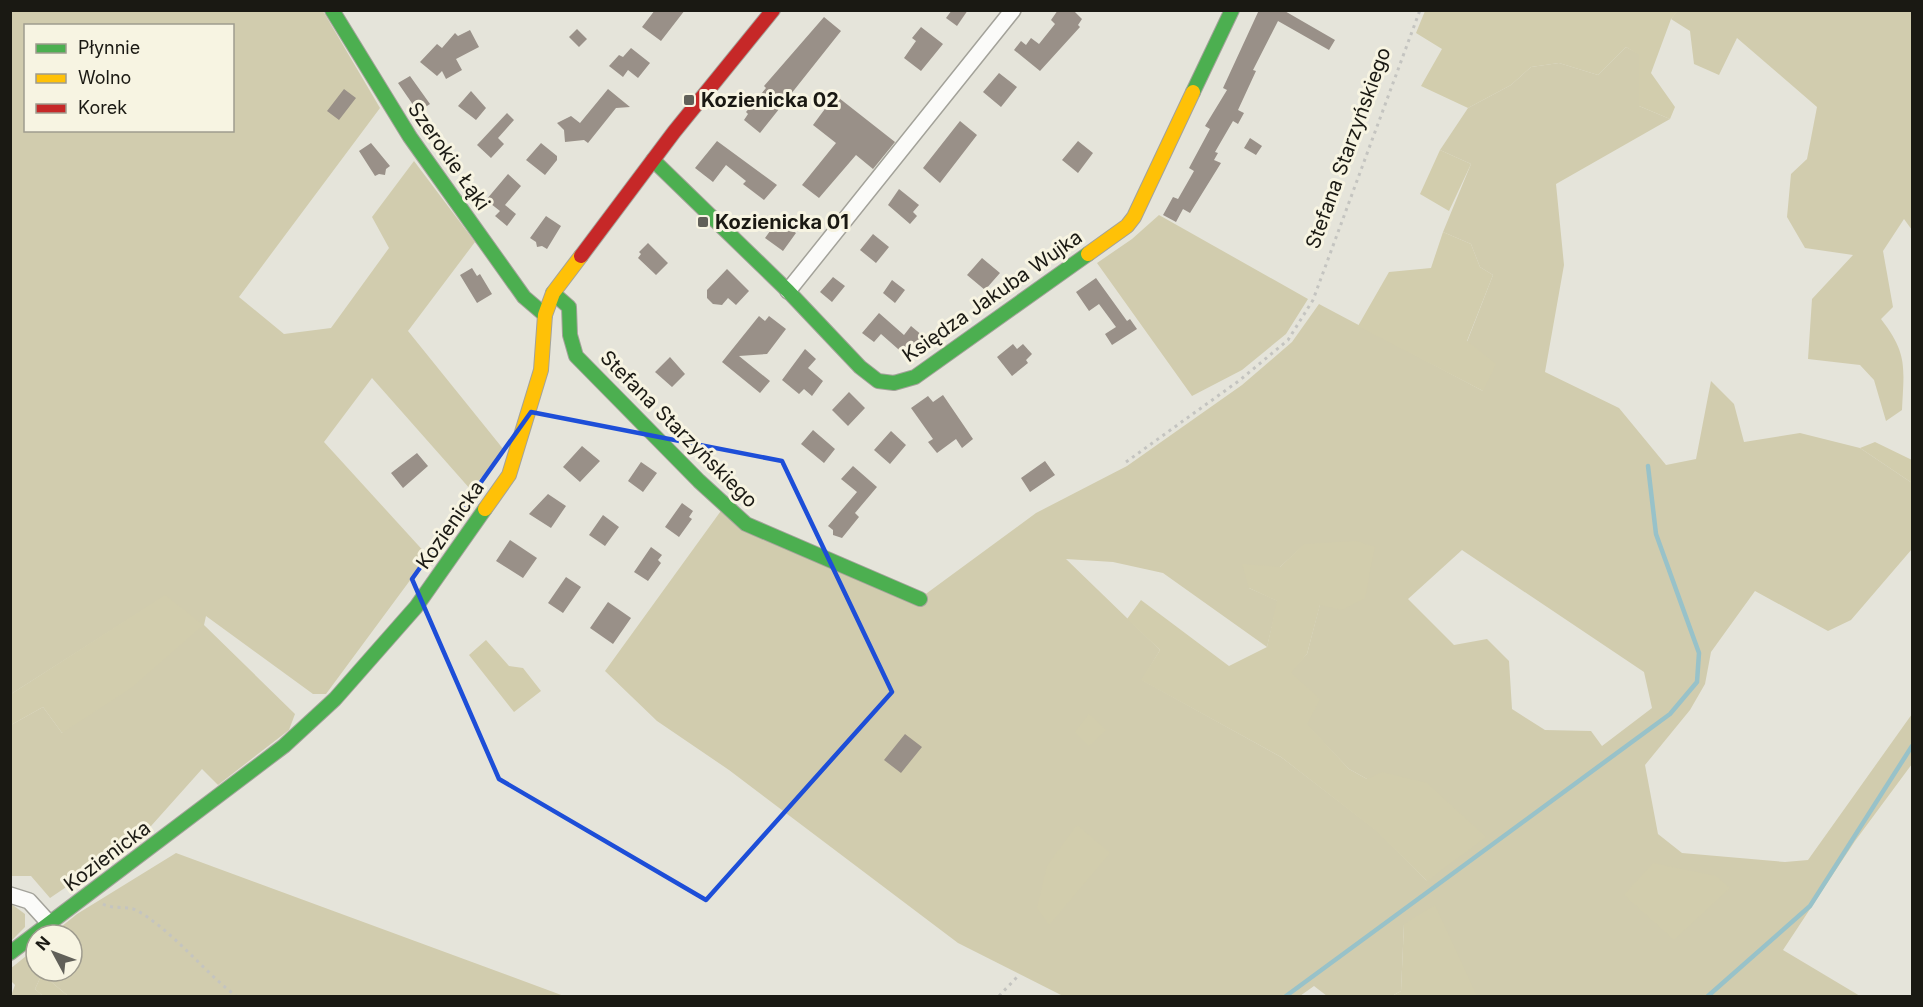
<svg xmlns="http://www.w3.org/2000/svg" width="1923" height="1007" font-family="Inter,sans-serif">
<style>
.green{fill:#d1ccae;fill-rule:evenodd}
.forest{fill:#d2cdad}
.lines{fill:none;stroke-linecap:round;stroke-linejoin:round}
.stream{stroke:#98c2c9;stroke-width:4.5}
.building{fill:#999088}
.street-casing{stroke:#a3a29a;stroke-width:18}
.fast-casing{stroke:#a3a29a;stroke-width:16}
.slow-casing{stroke:#a3a29a;stroke-width:16}
.jam-casing{stroke:#a3a29a;stroke-width:16}
.path{stroke:#c4c4c0;stroke-width:3;stroke-dasharray:3 4.5;stroke-linecap:butt}
.street{stroke:#fbfbf9;stroke-width:15}
.fast{stroke:#4caf50;stroke-width:14}
.slow{stroke:#ffc107;stroke-width:14}
.jam{stroke:#c62828;stroke-width:14}
.marked{fill:none;stroke:#1d4ed8;stroke-width:4.5;stroke-linejoin:round}
.poi-dot{fill:#616059;stroke:#f7f4e2;stroke-width:2}
.labels{text-anchor:middle;stroke-width:6;stroke-linejoin:round;paint-order:stroke}
.poi-label{font-size:20px;font-weight:bold;fill:#1a1913;stroke:#f7f4e2;text-anchor:start}
.street-label{font-size:20px;fill:#1a1913;stroke:#f7f4e2}
</style>
<rect width="100%" height="100%" fill="#e5e4da"/>
<path class="green" d="M1678,10l234,1v219l-8,-11 -21,32 10,56 -12,12c27,35 23,48 21,91l-16,11 -12,-41 -14,-15 -52,-6 4,-60 41,-44 -48,-7 -18,-31 4,-43 16,-15 10,-52 -80,-69 -18,37 -25,-11 -4,-33 -19,-12z
M10,11h313l57,97 -141,189 45,37 47,-6 58,-80 -17,-31 42,-56 61,81 -67,89 96,119 -33,40 -99,-112 -48,64 104,114 -102,138h-13l-107,-78 -2,9 91,89 -6,16 -71,55 -16,-16 -59,66 -93,63 -19,-22h-20v-151l32,-18 19,26 103,-137 -154,98zM26,26h206v104h-206z
M1626,47l13,7v52l31,13 -114,65 8,81 -19,107 74,36 47,57 30,-6 15,-78 23,23 10,38 56,-9 60,15 52,35v66l-61,71 -23,11 -73,-40 -44,61 -6,32 -15,26 -45,55 13,69 24,19 103,9 23,-2 104,-146v50l-57,77 -72,109 77,46h-383l-73,-72 -3,67 -9,5h-65l-13,-10 -14,10h-237l-105,-53 -229,-173 -72,-49 -52,-50 118,-163 200,88 113,-83 91,-47 115,-81 50,-43 27,-38 164,87 -16,-49 26,-67 -13,-8 -9,-23 -28,-12 28,-68 -31,-14 28,-42 43,-23 20,-18 28,-4 39,12zM1305,544l15,60 -13,50 -17,18 16,52 43,45 18,10 60,102 -51,-51 -95,-73 -139,-77 18,-30 -94,-91 47,3 50,11 104,74 11,-46 -29,-13 31,-21zM1462,550l182,122 8,36 -50,38 -11,-15 -46,-1 -33,-21 -3,-48 -22,-22 -33,6 -46,-46z
M1159,215l149,84 -22,35 -44,36 -50,26 -95,-133 35,-24z
M176,853l388,143h-496l-26,-22 -7,15 8,7h-32l4,-11 -4,-4 -1,-12 26,-21v23h36v-36h-21l26,-21z
M10,903l15,11v13l-15,15z"/>
<path class="forest" d="M1425,11h253l-7,8 -20,54 24,34 -5,12 -31,-13v-51l-13,-8 -28,28 -39,-12 -28,4 -20,18 -43,23 -47,-22 21,-37 -26,-16z
M1440,150l31,14 -22,47 -29,-17z
M1443,232l28,12 9,23 13,8 -26,66 29,23 -13,27 -125,-65 31,-54 42,-4z
M1875,442l37,18v23l-52,-35z
M1356,541l19,6 -10,51 -23,12 -22,-5 -13,49 -16,19 29,26 -13,25 42,45 18,10 15,-7 45,11 59,54 -59,44 -52,-51 -94,-73 -140,-77 19,-30 -33,-31 14,-19 88,66 38,-19 10,-46 -28,-13 -7,-24 38,3 24,-23z
M165,595l38,30 -72,63 -69,45 -19,-26 -32,18v-31z
M486,640l23,26 14,2 18,23 -27,21 -45,-57z
M1089,714l17,16 -17,16 -14,-14z
M1077,825l33,28 -61,72 -12,-17 10,-42z
M1653,863l63,13 14,12 -56,52 -50,-45z
M1435,905l42,91h-85l9,-5 3,-67z
M42,974l26,22h-25l-8,-7z"/>
<g class="lines">
<path class="stream" d="M1286,996l384,-282 27,-32 2,-29 -43,-119 -8,-68
M1708,996l102,-90 102,-160"/>
</g>
<path class="building" d="M655,10h30l-24,31 -19,-14z
M952,10h16l-11,16 -11,-8z
M1058,10h15l9,9 -4,6 2,2 -40,44 -26,-21 7,-9 5,4 5,-7 8,6 16,-20 -4,-4z
M1259,10h24l52,30 -6,10 -51,-29 -25,49 3,1 -18,39 6,3 -6,11 -5,-3 -18,31 3,1 -4,7 7,3 -31,50 -7,-4 -7,13 -13,-7 10,-18 5,2 16,-28 -5,-3 21,-39 -5,-3 22,-36 -4,-2z
M824,17l17,14 -81,102 -16,-13 4,-6 -2,-2 20,-24 -2,-2z
M921,27l22,17 -22,27 -17,-13 12,-17 -4,-3z
M577,29l10,10 -8,8 -10,-10z
M470,30l9,17 -23,12 6,11 -16,9 -4,-8 -5,5 -17,-14 17,-18 5,4 13,-15 3,3z
M631,48l19,15 -12,15 -10,-8 -5,7 -14,-11 10,-11 4,2z
M999,73l18,14 -16,20 -18,-15z
M410,76l20,28 -12,8 -20,-29z
M344,89l12,9 -17,22 -12,-9z
M608,89l22,18 -14,1 -28,35 -4,-3 -19,2 -1,-12 -7,-7 14,-7 9,7z
M471,91l15,17 -10,12 -18,-14z
M839,98l56,44 -22,27 -17,-14 -37,43 -17,-13 34,-42 -23,-18 17,-23 3,3z
M507,113l7,7 -16,18 6,6 -13,14 -14,-13z
M960,121l17,14 -37,48 -17,-15z
M1250,138l12,8 -6,9 -12,-7z
M717,141l60,44 -13,15 -21,-16 3,-3 -20,-16 -13,17 -18,-14z
M1078,141l15,12 -15,20 -16,-13z
M371,143l19,23 -4,3 -1,6 -6,-1 -4,2 -16,-25z
M541,143l16,13v4l-12,15 -19,-15z
M508,174l13,12 -16,19 11,9 -9,12 -12,-10 5,-5 -14,-11z
M899,189l20,16 -6,7 4,4 -7,8 -22,-19z
M546,216l15,10 -14,23 -5,-3 -5,1 -1,-5 -6,-4z
M778,220l18,13 -13,18 -18,-13z
M873,234l16,13 -13,16 -16,-13z
M648,243l20,20 -12,12 -18,-17 3,-4 -2,-2z
M982,258l18,15 -15,17 -18,-15z
M472,268l5,8 3,-2 12,20 -15,9 -17,-28z
M727,269l22,22 -13,14 -8,-7 -6,7 -9,-1 -6,-6v-8z
M833,277l12,9 -13,16 -12,-10z
M1096,278l31,43 3,-2 7,10 -25,16 -7,-11 11,-7 -17,-23 -10,7 -13,-19z
M892,280l13,10 -10,13 -12,-10z
M879,313l25,22 7,-9 12,10 -17,20 -25,-22 -7,8 -12,-9z
M759,316l6,5 4,-5 17,13 -19,25 -28,2 31,25 -10,12 -38,-31z
M1013,344l4,5 6,-5 9,10 -6,6 2,3 -16,13 -15,-19z
M805,349l11,10 -8,9 15,13 -11,15 -8,-7 -5,5 -17,-14z
M670,357l15,17 -13,13 -17,-15z
M849,392l16,16 -17,18 -16,-16z
M943,395l30,44 -11,9 -6,-9 -19,14 -9,-11 5,-3 -22,-31 17,-12 5,6z
M813,430l22,19 -11,14 -23,-19z
M891,431l15,14 -16,19 -16,-14z
M582,446l18,15 -20,21 -17,-15z
M417,453l11,13 -25,22 -12,-15z
M1045,461l10,14 -25,17 -9,-14z
M641,462l16,11 -14,19 -15,-11z
M853,466l24,21 -22,26 4,4 -17,21 -9,-3v-5l-5,-4 29,-34 -16,-13z
M548,494l18,12 -15,22 -22,-14z
M682,503l11,8 -4,6 3,2 -13,18 -14,-10z
M603,515l16,12 -14,19 -16,-11z
M510,540l27,18 -14,20 -27,-17z
M651,547l11,8 -4,5 3,3 -13,18 -14,-9z
M566,577l15,10 -18,26 -15,-10z
M608,602l23,16 -18,26 -23,-16z
M905,734l17,13 -21,26 -17,-13z"/>
<g class="lines">
<defs>
<path id="street" d="M788,291l225,-281
M10,895l19,6 20,22"/>
<path id="fast" d="M332,10l78,127 114,160 21,18
M1193,92l39,-82
M653,160l135,131 72,76 18,14 16,2 21,-6 173,-123
M553,293l16,14 1,28 6,21 123,125 47,43 174,75
M10,953l274,-207 51,-47 81,-92 69,-98"/>
<path id="slow" d="M1088,254l39,-28 7,-9 59,-125
M485,509l24,-34 32,-105 4,-55 8,-22 28,-37"/>
<path id="jam" d="M581,256l93,-124 99,-122"/>
</defs>
<use href="#street" class="street-casing"/>
<use href="#fast" class="fast-casing"/>
<use href="#slow" class="slow-casing"/>
<use href="#jam" class="jam-casing"/>
<path class="path" d="M1126,462l114,-82 48,-40 25,-40 107,-290
M103,904c10,6 25,1 35,7 38,23 64,59 98,85
M999,996l19,-20"/>
<use href="#street" class="street"/>
<use href="#fast" class="fast"/>
<use href="#slow" class="slow"/>
<use href="#jam" class="jam"/>
</g>
<path class="marked" d="M531,412l251,49 110,231 -186,208 -207,-121 -87,-200z"/>
<g class="poi-dot">
<rect x="683" y="94" width="12" height="12" rx="3"/>
<rect x="697" y="216" width="12" height="12" rx="3"/>
</g>
<g class="labels">
<g class="poi-label">
<text x="701" y="107">Kozienicka 02</text>
<text x="715" y="229">Kozienicka 01</text>
</g>
<g class="street-label">
<text transform="translate(1348 148) rotate(-70)" y="7">Stefana Starzyńskiego</text>
<text transform="translate(449 156) rotate(55)" y="7">Szerokie Łąki</text>
<text transform="translate(992 296) rotate(-35)" y="7">Księdza Jakuba Wujka</text>
<text transform="translate(679 429) rotate(45)" y="7">Stefana Starzyńskiego</text>
<text transform="translate(450 525) rotate(-55)" y="7">Kozienicka</text>
<text transform="translate(107 856) rotate(-37)" y="7">Kozienicka</text>
</g>
</g>
<rect width="1923" height="1007" fill="none" stroke="#1a1913" stroke-width="24"/>
<rect x="24" y="24" width="210" height="108" fill="#f7f4e2" stroke="#9f9c8f" stroke-width="1.5"/>
<rect x="36" y="44" width="30" height="9" fill="#4caf50" stroke="#9f9c8f" stroke-width="1.5"/>
<text x="78" y="54" font-size="18" fill="#1a1913">Płynnie</text>
<rect x="36" y="74" width="30" height="9" fill="#ffc107" stroke="#9f9c8f" stroke-width="1.5"/>
<text x="78" y="84" font-size="18" fill="#1a1913">Wolno</text>
<rect x="36" y="104" width="30" height="9" fill="#c62828" stroke="#9f9c8f" stroke-width="1.5"/>
<text x="78" y="114" font-size="18" fill="#1a1913">Korek</text>
<g transform="translate(54 953) rotate(311)"><circle r="28" fill="#f7f4e2" stroke="#9f9c8f" stroke-width="1.5"/>
<path d="M0-4.5L10 22L0 15L-10 22Z" fill="#616059"/>
<text y="-9" font-size="16" font-weight="bold" text-anchor="middle" fill="#1a1913">N</text>
</g>
</svg>
